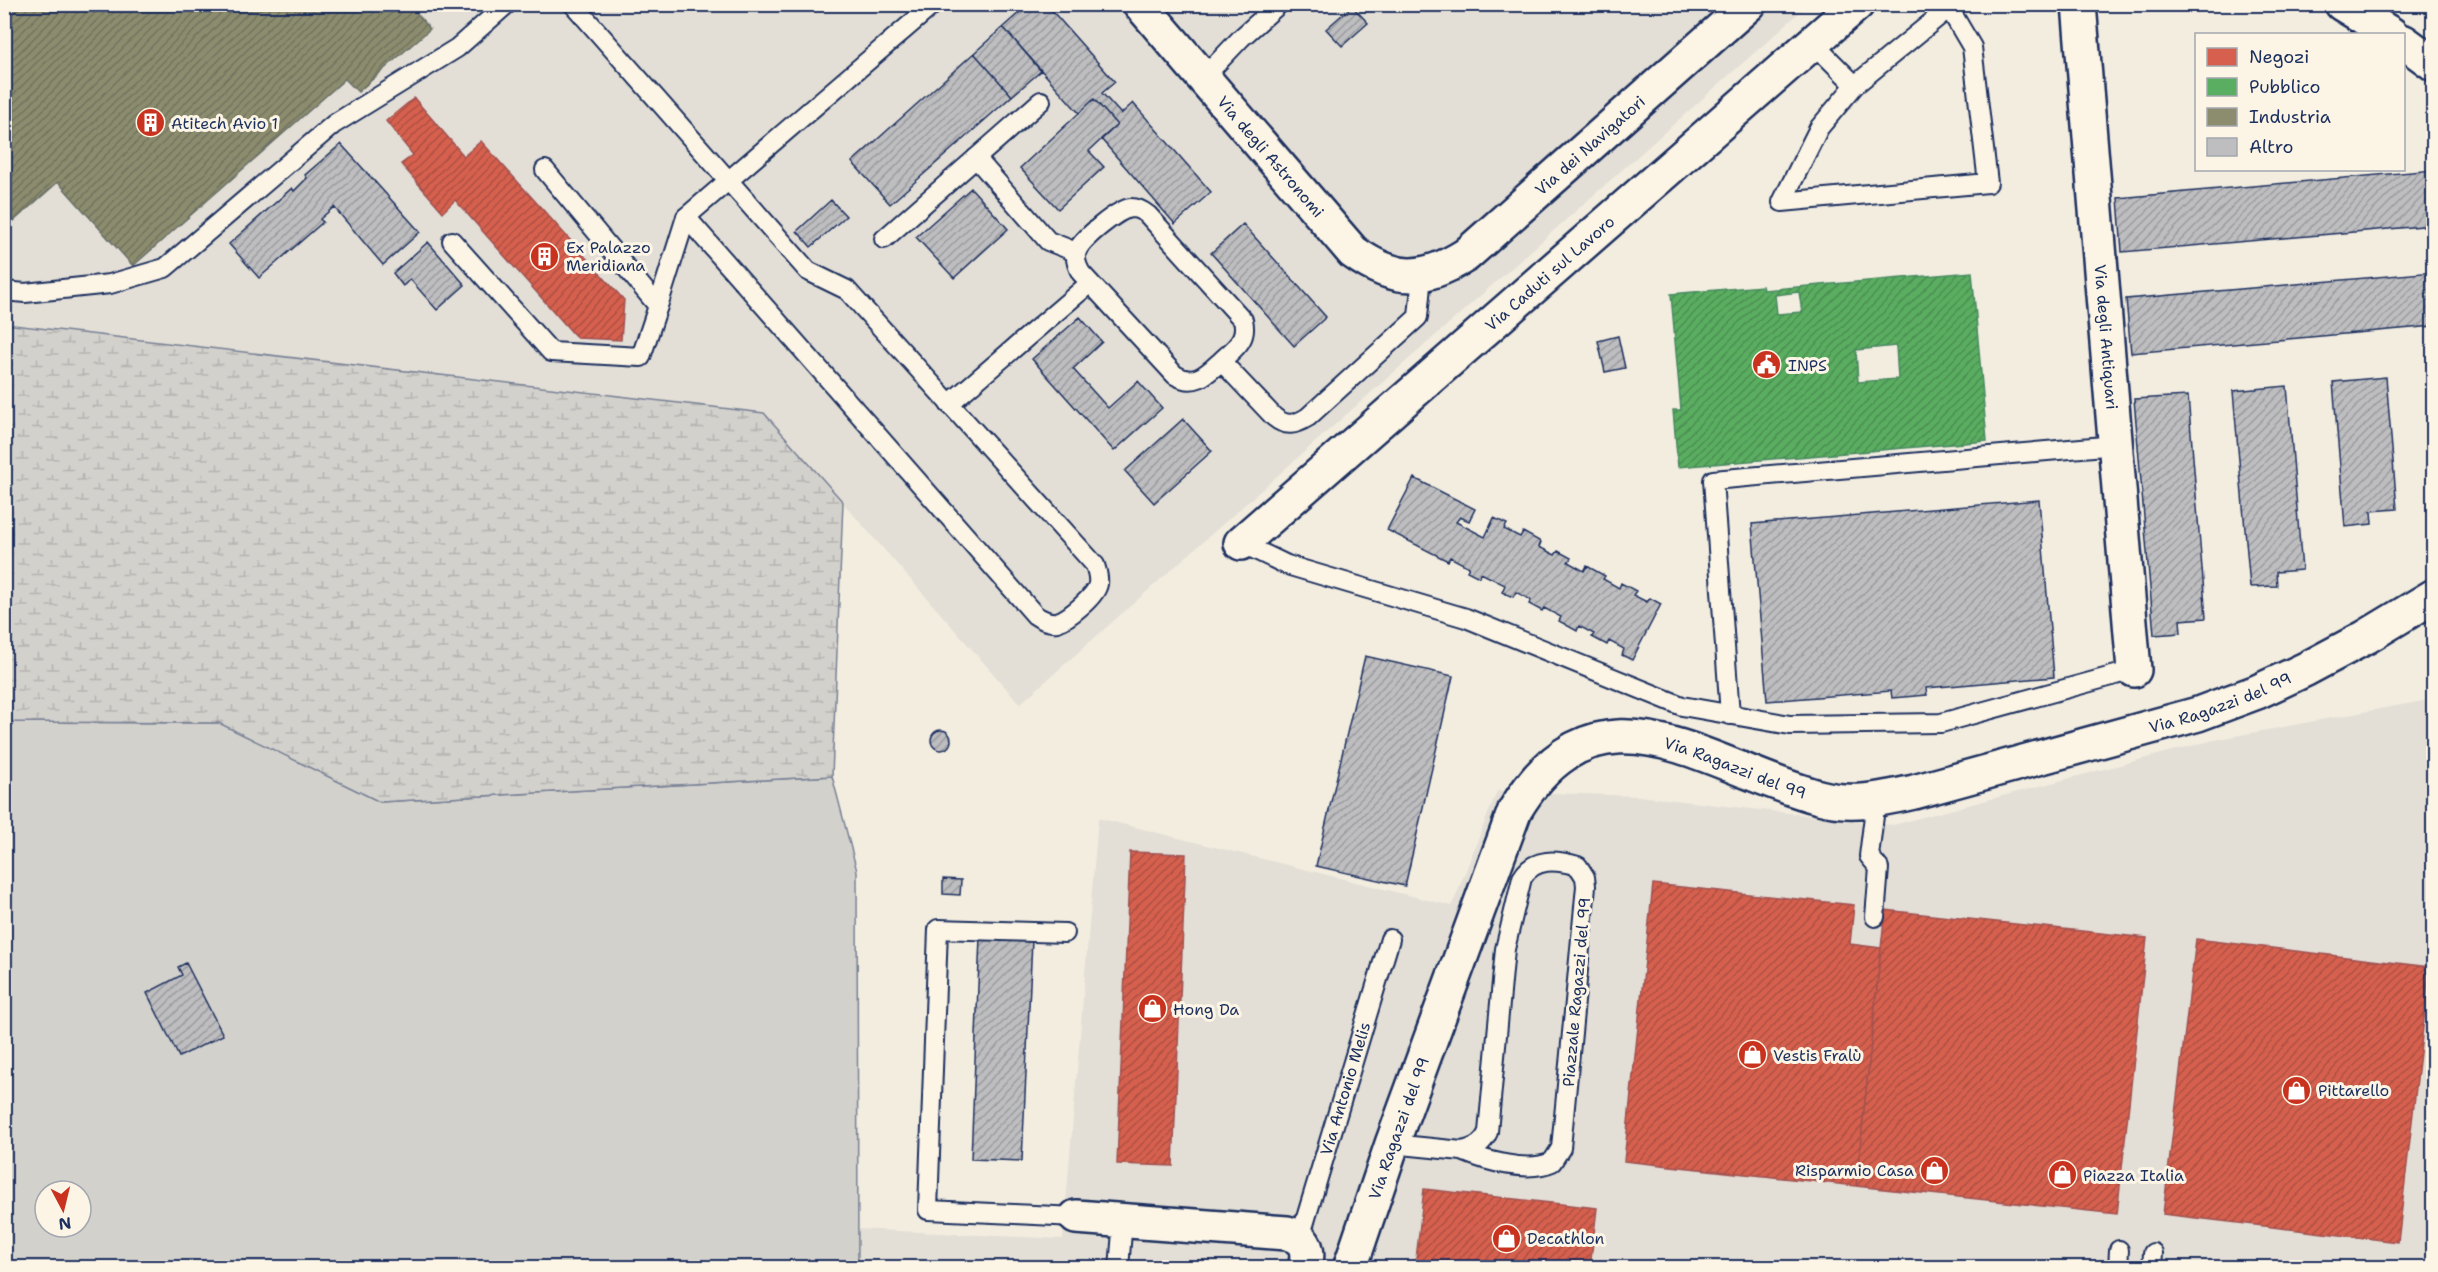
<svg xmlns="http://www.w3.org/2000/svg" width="2438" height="1272" font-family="'Shantell Sans',sans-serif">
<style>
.built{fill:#e3dfd6}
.grass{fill:#d3d1cc;stroke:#778095;stroke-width:1.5;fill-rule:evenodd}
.wetland{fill:url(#wetland-marsh);stroke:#778095;stroke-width:1.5}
.shops{fill:url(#shops-hatch);stroke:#9e5152;stroke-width:1.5}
.public{fill:url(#public-hatch);stroke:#478860;stroke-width:1.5;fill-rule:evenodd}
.industry{fill:url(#industry-hatch);stroke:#6a7069;stroke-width:1.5}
.building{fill:url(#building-hatch);stroke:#1b2f5e;stroke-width:1.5}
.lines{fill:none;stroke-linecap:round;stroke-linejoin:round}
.service-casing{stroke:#1b2f5e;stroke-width:22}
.minor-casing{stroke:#1b2f5e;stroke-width:38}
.tertiary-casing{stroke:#1b2f5e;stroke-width:38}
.service{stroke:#fcf5e5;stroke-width:18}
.minor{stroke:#fcf5e5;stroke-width:33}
.tertiary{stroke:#fcf5e5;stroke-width:33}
.labels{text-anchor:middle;stroke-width:6;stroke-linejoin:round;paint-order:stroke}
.poi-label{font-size:16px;fill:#1b2f5e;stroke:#fcf5e5;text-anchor:start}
.street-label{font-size:16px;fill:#1b2f5e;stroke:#fcf5e5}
</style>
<defs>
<pattern id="wetland-marsh" width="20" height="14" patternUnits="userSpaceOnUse" patternTransform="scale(1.5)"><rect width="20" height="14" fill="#d3d1cc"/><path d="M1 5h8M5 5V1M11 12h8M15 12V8" fill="none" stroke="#b5b4b2"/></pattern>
<pattern id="shops-hatch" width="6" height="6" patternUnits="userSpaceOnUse" patternTransform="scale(1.5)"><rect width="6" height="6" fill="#d6604d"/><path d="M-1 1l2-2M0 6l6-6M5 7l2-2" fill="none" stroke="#ad5043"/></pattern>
<pattern id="public-hatch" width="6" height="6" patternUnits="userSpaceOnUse" patternTransform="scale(1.5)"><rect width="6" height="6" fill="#5aae61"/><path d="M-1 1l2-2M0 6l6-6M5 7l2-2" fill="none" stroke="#4a8e53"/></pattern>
<pattern id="industry-hatch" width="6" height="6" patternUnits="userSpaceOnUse" patternTransform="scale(1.5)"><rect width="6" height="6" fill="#8c8c6e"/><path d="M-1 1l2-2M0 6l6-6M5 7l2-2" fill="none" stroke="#72735e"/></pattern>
<pattern id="building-hatch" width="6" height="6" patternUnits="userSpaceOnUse" patternTransform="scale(1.5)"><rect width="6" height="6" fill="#bebec0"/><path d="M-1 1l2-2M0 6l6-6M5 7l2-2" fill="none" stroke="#9a9b9f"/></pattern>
</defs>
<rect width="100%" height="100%" fill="#f3ede0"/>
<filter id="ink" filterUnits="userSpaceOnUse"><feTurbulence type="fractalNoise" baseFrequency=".0167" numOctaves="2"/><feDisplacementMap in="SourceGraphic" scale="12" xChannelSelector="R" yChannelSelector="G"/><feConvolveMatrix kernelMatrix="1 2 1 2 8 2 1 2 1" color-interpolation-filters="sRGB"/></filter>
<g filter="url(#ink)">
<path class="built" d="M5,5h1803l-788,699 -256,-291 -759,-89z
M2433,699v568l-1575,1v-39l205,10 35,-421 354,88 45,-115 142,5 254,29 321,-85z"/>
<path class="grass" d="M5,722l215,1 160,79 452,-26 25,95 1,396 -853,1zM45,1191h36v36h-36z"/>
<path class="wetland" d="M5,324l759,89 79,89 -11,274 -452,26 -161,-79 -214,-1z"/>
<path class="shops" d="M414,98l50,58 17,-15 143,159 -3,40 -44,-2 -122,-138 -12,12 -42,-48 12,-9 -27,-34z
M1130,852l56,2 -13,312 -56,-2z
M1653,884l201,21 -4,39 31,4 -25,238 -232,-25z
M1885,910l262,28 -30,276 -261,-28z
M2196,939l234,28 -32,275 -235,-28z
M1424,1189l173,19 -7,60h-175z"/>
<path class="public" d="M1972,272l15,169 -309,26 -5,-57h8l-10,-116 91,-8 1,4zM1799,292l3,20 -25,2 -2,-19zM1896,346l2,33 -40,3 -2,-32z"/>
<path class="industry" d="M4,4h405l21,25 -72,63 -13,-13 -212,187 -75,-84 -51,45 -3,-3v-66l3,-2 -3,-3z"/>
<path class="building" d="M1029,4h17l69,78 -13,11 19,21 12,-11 78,89 -36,32 -74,-85 16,-14 -23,-26 -15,14 -76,-86z
M1352,6l16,17 -26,23 -16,-17z
M1003,27l38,44 -29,25 -38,-43z
M974,53l38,43 -122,108 -38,-42z
M1094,99l23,26 -28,26 15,16 -46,42 -38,-41z
M341,144l79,88 -37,33 -49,-58 -14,12 3,3 -64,56 -30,-34 63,-56 2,3 13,-13 -2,-3z
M2434,170v55l-312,27 -4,-54z
M971,188l37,41 -54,49 -38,-41z
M831,200l15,16 -35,31 -14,-16z
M1243,224l83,93 -32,29 -83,-93z
M428,242l37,43 -28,25 -27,-31 -7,7 -10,-13z
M2434,272v54l-303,27 -5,-54z
M1080,317l22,25 -29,27 35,39 30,-27 24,27 -48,43 -82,-92z
M1618,336l7,32 -20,4 -7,-31z
M2386,377l11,132 -26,2 1,13 -27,3 -12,-145z
M2287,386l15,184 -26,2 1,14 -27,1 -17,-196z
M2188,396l18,222 -26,2 1,13 -27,2 -20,-236z
M1183,419l29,32 -58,52 -29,-32z
M1414,478l61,31 -6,12 -9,-4 -4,5 29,15 9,-19 13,6 -3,5 16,8 3,-5 18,10 -2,5 16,8 3,-4 13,7 -3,4 16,9 3,-5 18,10 -2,3 16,9 2,-5 15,8 -3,4 14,7 3,-4 11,6 -29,56 -10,-5 2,-6 -15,-8 -2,4 -15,-8 2,-3 -15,-8 -2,5 -18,-10 2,-4 -17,-9 -2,3 -13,-7 2,-4 -15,-8 -3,5 -11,-5 3,-7 -24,-12 -2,4 -12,-6 2,-4 -19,-10 -2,4 -61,-31z
M2039,500l15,177 -128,11 1,7 -35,3 -1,-7 -124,10 -15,-177z
M1365,656l88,20 -48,210 -89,-20z
M931 740a10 10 0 1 1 20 0a10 10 0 1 1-20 0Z
M943,879l18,1 -1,15 -17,-1z
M980,937l52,3 -10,221 -51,-2z
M186,963l37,72 -44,22 -32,-64 35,-18 -4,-8z"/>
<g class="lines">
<defs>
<g id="service">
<path d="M573,4l235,267 39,19 248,275c2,6 4,13 3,19 -2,12 -30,35 -41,38 -9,1 -15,-2 -22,-7l-349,-398"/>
<path d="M1812,42l43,43 -36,43 -37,74 206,-19 -16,-136 -23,-39 -94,77"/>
<path d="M1203,78l39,-41 37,-33"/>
<path d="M976,158l72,83 28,11"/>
<path d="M884,239l157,-138"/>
<path d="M452,241l99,111 90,5 17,-51 -113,-136"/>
<path d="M4,291l21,2 85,-9 55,-16 169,-144 123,-76 50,-44"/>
<path d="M658,306l28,-89 248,-213"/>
<path d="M1221,361c14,-13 27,-21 22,-41l-95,-105c-5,-4 -10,-7 -17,-7 -13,1 -49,31 -54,43 -3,8 0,15 4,22l94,102c20,12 32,-1 46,-14l53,56c12,10 21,8 34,0l110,-100 4,-42"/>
<path d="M949,404l141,-121"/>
<path d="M1241,543l46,22 179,53 216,88 108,19 151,-2 193,-53"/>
<path d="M1730,715l-17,-235 403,-35"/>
<path d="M1875,917l4,-49 -10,-12 7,-56"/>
<path d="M1065,933l-127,-4 -10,281 148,7"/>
<path d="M1392,1144l70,7c13,-3 21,-7 26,-19l17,-183 17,-71c12,-21 35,-18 56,-12l7,11 1,9 -25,262 -9,14c-25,11 -66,-1 -90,-11"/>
<path id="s1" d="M1300,1238l90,-299"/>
<path d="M1119,1268l4,-48"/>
<path d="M2118,1268l1,-18"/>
<path d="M2152,1268l1,-15"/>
</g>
<g id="minor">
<path id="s2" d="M2079,4l55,666"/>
<path d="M2342,4l49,30"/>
<path d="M2404,42l30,22"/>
<path id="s3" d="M1241,543l616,-539"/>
<path d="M1076,1217l211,16c18,5 23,16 18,35"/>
<path id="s4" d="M1350,1268l42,-124 123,-334c83,-139 191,-43 304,-13 32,9 63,2 95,-5l284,-78 59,-22 49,-23 60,-32 68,-41"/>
</g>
<g id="tertiary">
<path id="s5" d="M1140,4l213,248c42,30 70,30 113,3l283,-251"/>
</g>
</defs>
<use href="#service" class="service-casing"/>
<use href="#minor" class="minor-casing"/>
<use href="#tertiary" class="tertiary-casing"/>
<use href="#service" class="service"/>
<use href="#minor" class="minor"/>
<use href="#tertiary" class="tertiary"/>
</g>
</g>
<defs>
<symbol id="building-disc" viewBox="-11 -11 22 22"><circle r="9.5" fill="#c8321e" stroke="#fcf5e5"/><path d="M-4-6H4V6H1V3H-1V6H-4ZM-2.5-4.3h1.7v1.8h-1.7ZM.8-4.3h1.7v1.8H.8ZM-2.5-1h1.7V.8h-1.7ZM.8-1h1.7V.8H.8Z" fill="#fff"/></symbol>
<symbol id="civic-disc" viewBox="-11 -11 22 22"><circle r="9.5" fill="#c8321e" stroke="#fcf5e5"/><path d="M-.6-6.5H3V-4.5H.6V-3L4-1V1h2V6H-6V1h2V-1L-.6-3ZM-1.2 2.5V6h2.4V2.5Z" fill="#fff"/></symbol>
<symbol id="shop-disc" viewBox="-11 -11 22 22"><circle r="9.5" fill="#c8321e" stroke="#fcf5e5"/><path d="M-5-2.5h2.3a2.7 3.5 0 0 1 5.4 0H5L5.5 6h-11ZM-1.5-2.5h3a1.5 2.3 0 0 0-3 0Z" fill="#fff"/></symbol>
</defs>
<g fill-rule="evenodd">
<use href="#building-disc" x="134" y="106" width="33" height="33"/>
<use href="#building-disc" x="528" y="240" width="33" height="33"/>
<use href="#civic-disc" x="1750" y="348" width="33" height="33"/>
<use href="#shop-disc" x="1136" y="992" width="33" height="33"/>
<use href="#shop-disc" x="1736" y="1038" width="33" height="33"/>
<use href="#shop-disc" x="2280" y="1074" width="33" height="33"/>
<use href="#shop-disc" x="1918" y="1154" width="33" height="33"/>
<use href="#shop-disc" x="2046" y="1158" width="33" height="33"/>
<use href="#shop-disc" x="1490" y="1222" width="33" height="33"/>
</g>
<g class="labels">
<g class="poi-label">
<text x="171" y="129">Atitech Avio 1</text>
<text x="566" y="253">Ex Palazzo<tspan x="566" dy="18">Meridiana</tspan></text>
<text x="1788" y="371">INPS</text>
<text x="1173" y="1015">Hong Da</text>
<text x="1773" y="1061">Vestis Fralù</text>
<text x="2318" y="1096">Pittarello</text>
<text x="1914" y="1176" text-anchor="end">Risparmio Casa</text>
<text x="2083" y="1181">Piazza Italia</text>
<text x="1527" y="1244">Decathlon</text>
</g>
<g class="street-label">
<text dy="6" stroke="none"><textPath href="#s5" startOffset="615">Via dei Navigatori</textPath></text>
<text dy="6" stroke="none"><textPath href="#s5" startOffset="201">Via degli Astronomi</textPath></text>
<text dy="6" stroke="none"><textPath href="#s3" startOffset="410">Via Caduti sul Lavoro</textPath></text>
<text dy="6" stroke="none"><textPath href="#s2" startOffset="334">Via degli Antiquari</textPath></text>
<text dy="6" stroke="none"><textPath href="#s4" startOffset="1245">Via Ragazzi del 99</textPath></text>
<text dy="6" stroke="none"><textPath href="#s4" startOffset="741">Via Ragazzi del 99</textPath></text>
<text transform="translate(1576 992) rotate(-85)" y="6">Piazzale Ragazzi del 99</text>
<text dy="6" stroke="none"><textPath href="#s1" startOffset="156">Via Antonio Melis</textPath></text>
<text dy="6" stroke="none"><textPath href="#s4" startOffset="148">Via Ragazzi del 99</textPath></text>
</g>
</g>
<rect width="2438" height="1272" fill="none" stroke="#fcf5e5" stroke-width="24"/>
<rect x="12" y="12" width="2414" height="1248" fill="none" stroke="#1b2f5e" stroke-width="2" filter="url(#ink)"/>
<rect x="2195" y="33" width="210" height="138" fill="#fcf5e5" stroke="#a2a6af" stroke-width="1.5"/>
<rect x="2207" y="48" width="30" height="18" fill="#d6604d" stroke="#a2a6af" stroke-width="1.5"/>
<text x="2249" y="63" font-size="18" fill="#1b2f5e">Negozi</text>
<rect x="2207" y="78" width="30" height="18" fill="#5aae61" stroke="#a2a6af" stroke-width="1.5"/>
<text x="2249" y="93" font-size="18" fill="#1b2f5e">Pubblico</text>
<rect x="2207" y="108" width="30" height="18" fill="#8c8c6e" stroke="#a2a6af" stroke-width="1.5"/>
<text x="2249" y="123" font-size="18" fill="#1b2f5e">Industria</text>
<rect x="2207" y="138" width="30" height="18" fill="#bebec0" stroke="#a2a6af" stroke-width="1.5"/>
<text x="2249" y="153" font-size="18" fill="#1b2f5e">Altro</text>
<g transform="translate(63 1209) rotate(173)"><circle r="28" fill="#fcf5e5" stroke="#a2a6af" stroke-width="1.5"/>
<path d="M0-4.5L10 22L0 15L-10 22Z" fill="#c8321e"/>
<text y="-9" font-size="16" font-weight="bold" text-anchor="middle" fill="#1b2f5e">N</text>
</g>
</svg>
